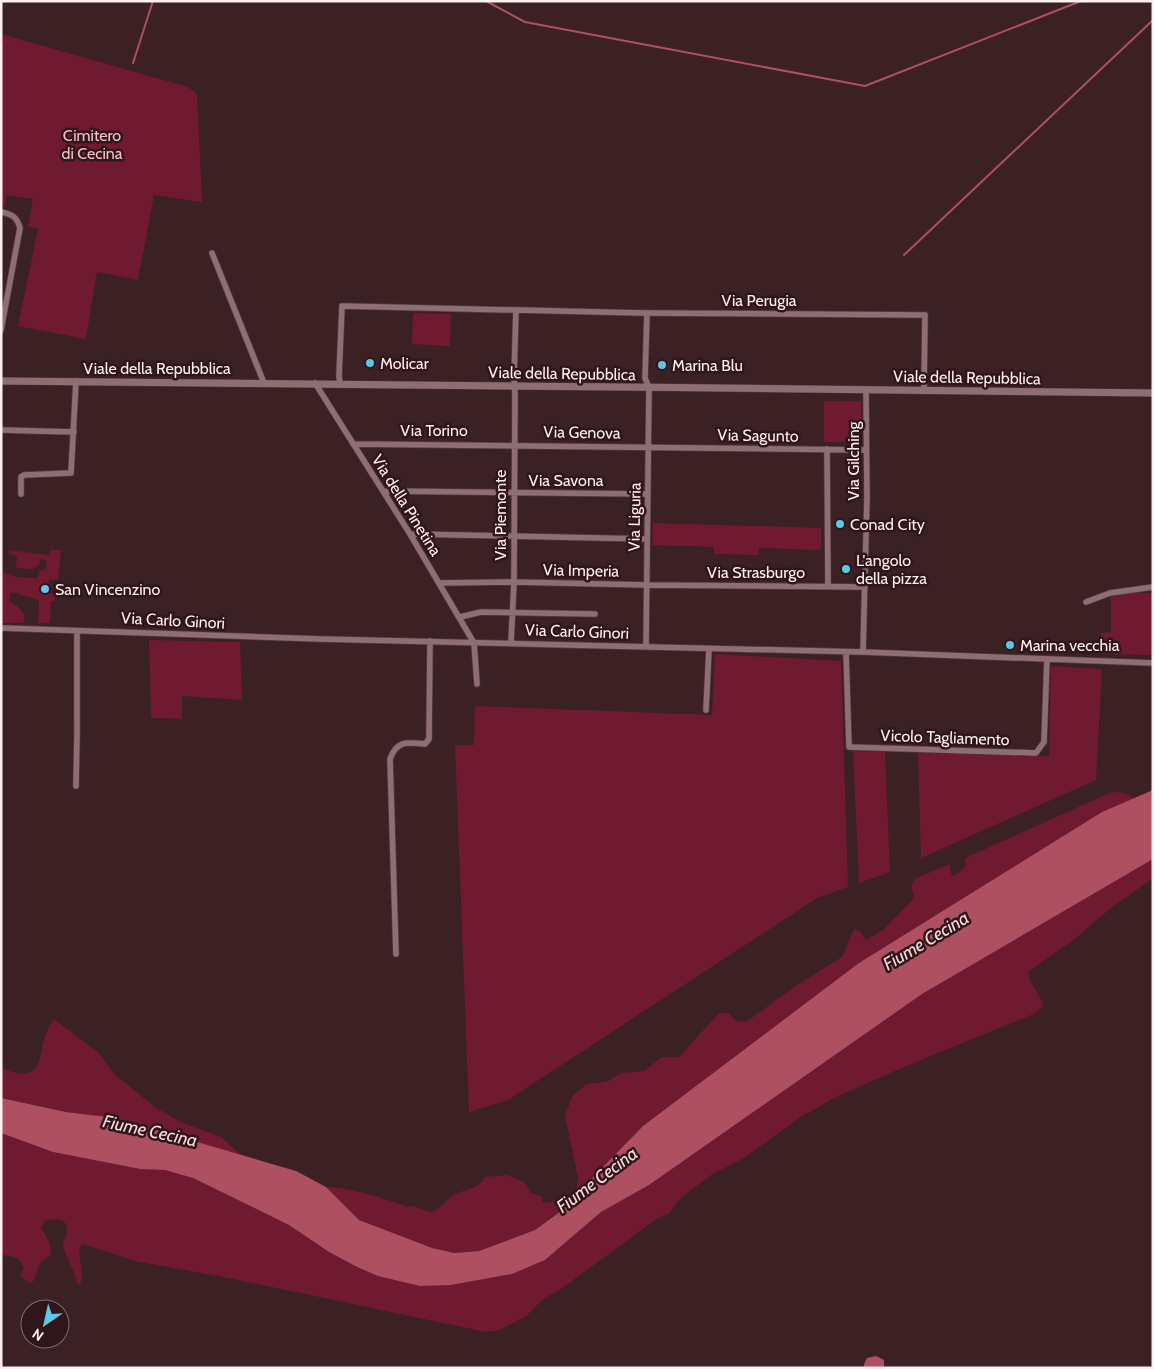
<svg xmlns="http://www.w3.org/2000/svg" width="1154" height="1369" font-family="Cabin,sans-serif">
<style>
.green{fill:#701a31}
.water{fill:#ae4f62}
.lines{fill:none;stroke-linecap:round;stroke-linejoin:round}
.stream{stroke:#ae4f62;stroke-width:2}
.minor-casing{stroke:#513c3f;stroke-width:7}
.tertiary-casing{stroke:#513c3f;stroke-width:8}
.minor{stroke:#8f6e73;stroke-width:5.5}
.tertiary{stroke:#8f6e73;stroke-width:7}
.poi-dot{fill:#5bc8e7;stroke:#30161b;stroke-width:2}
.labels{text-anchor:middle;stroke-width:5;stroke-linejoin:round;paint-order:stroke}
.park-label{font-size:16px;fill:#f6c0c7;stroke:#30161b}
.street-label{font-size:16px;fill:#feeff1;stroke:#30161b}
.poi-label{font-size:16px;fill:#feeff1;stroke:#30161b;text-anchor:start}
.water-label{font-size:18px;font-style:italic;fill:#f8dcdf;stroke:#30161b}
</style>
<rect width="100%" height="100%" fill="#3b2024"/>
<path class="green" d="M1,34l187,53 7,5 2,4 5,106 -48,-7 -16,85 -41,-8 -11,67 -68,-13 20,-97 -10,-3 5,-27 -27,-4 -1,12 -4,-1z
M413,313l38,1 -1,32 -38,-2z
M824,401h37v41h-37z
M653,523l168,5v22l-62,-2v7l-45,-1v-7l-62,-2z
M9,550l40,5 2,-5h10l-3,29 -9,1 -1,13 7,1v7h-4l-1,22h-12l1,-23 -28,-8 -2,8 9,7 7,9 -2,7h-22v-51l15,5 22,1 1,-7 6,-1 2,-9 -7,-2 -1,6 -6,4 -17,-1 1,-12 -8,-2z
M1111,593h41v62l-51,-1v-21l10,-1z
M149,640l91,2 2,58 -60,-4v23l-31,-1z
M715,654l126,7 7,226 -31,11 -309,202 -39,12 -14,-367h19l1,-39 237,9z
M1051,666l51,3 -6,111 -175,78 -3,-105 131,3z
M853,751l32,1 5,120 -31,11z
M1112,792c8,1 17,0 22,7l-33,13 -458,314 -68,69 3,-17 -13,-63 8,-20 14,-11 19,-2 16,-9 22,-2 18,-14h17l40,-44h9l9,8 9,1 51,-37 45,-28 12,-28 5,1 7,10 17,-10 29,-30 2,-5 -3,-8 4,-8 34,-15 3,12 5,-2 9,-8 -1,-8z
M1153,859v19l-42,30 -35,30 -48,34 2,8 13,23 -1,4 -6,6 -132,54 -68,30 -35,20 -57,41 -33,17 -30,23 -12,15 -11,5 -97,71 -18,10 -17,17 -26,14 -14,2 -252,-53 -99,-18 -52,-17c-8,7 -1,19 -1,28 0,4 -1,9 -2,13l-4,-4c0,-12 -13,-24 -13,-40 11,-17 0,-24 -17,-21l-5,7 8,15 2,13 -11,8 -6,17 -3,3 -11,-7 4,-8c-5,-13 -10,-11 -23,-13v-122l52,19 87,17 25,1 28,8 96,47 40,27 27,15 22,9 73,9 61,-11 33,-14 56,-48 48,-27 273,-191z
M54,1019l45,34 15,21 41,33 23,14 43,16 20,18 -125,-37 -50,-6 -65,-14v-30c52,21 31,-22 53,-49z
M507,1175l17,7 7,11 12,4 -1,5c10,4 19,-9 27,0l-12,12 -22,16 -56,21 -25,2 -23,-5 -72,-28 -33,-33c29,1 55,11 83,20l4,-1 16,6c10,-1 15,-10 23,-16 12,-8 24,-4 33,-19z"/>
<path class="water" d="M1153,790v69l-231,135 -273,191 -48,27 -56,48 -33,14 -61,11 -31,1 -42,-10 -21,-9 -28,-15 -40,-27 -96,-47 -28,-8 -25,-1 -87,-17 -52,-19v-35l65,14 50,6 180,53 30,16 33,33 73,28 22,5 25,-2 56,-21 22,-16 86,-88 216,-163 243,-151z
M876,1356l8,4v8h-20v-4l3,-6z"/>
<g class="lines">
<path class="stream" d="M486,1l39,21 340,64 216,-85
M133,63l20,-62
M904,255l249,-235"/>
<defs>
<path id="minor" d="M1,212c11,2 16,5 19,16l-19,102
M212,253l52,130
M315,383l95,151 64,109 3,41
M340,383l-1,-7 3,-70 300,7 283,2 -1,76
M1,430l73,2
M353,444l513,6
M827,449l1,137
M383,491l265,3
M21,494v-17l3,-2 47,-2 5,-92
M410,534l237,5
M439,583l75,-1 133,3 217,2
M1086,602l24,-9 43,-6
M460,617l21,-5 114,2
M1,628l319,11 543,13 290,11
M511,643l3,-61 1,-187 -1,-18 2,-67
M646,647l3,-259 -4,-10 2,-65
M846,652l3,95 187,6 8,-11 3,-83
M863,652l4,-154 -1,-108
M706,710l3,-61
M76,786l1,-51v-104
M396,954l-6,-195c7,-19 17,-17 35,-15l4,-5 1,-98"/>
<path id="tertiary" d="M1,381c384,1 768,9 1152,12"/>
</defs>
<use href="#minor" class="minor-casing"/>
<use href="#tertiary" class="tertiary-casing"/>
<use href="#minor" class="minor"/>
<use href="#tertiary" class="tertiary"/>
</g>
<g class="poi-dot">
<circle cx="370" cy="363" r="5"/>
<circle cx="662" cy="365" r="5"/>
<circle cx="840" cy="524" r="5"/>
<circle cx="846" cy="569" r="5"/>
<circle cx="45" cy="589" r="5"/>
<circle cx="1010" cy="645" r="5"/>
</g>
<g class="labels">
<g class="park-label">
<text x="92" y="141">Cimitero<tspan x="92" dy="18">di Cecina</tspan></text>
</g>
<g class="street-label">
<text x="759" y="306">Via Perugia</text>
<text x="157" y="374">Viale della Repubblica</text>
<text transform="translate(562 373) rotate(1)" y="6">Viale della Repubblica</text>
<text transform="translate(967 377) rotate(1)" y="6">Viale della Repubblica</text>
<text x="434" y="436">Via Torino</text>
<text transform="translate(582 432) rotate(1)" y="6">Via Genova</text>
<text transform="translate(758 435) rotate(1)" y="6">Via Sagunto</text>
<text transform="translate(853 461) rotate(-90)" y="6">Via Gilching</text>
<text x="566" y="486">Via Savona</text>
<text transform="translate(407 505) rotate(58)" y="6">Via della Pinetina</text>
<text transform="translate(500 515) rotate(-90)" y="6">Via Piemonte</text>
<text transform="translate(634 517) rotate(-89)" y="6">Via Liguria</text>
<text transform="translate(581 570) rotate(1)" y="6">Via Imperia</text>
<text x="756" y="578">Via Strasburgo</text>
<text transform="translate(173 620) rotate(3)" y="6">Via Carlo Ginori</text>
<text transform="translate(577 631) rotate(2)" y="6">Via Carlo Ginori</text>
<text transform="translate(945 737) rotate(2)" y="6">Vicolo Tagliamento</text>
</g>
<g class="poi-label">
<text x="380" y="369">Molicar</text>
<text x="672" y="371">Marina Blu</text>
<text x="850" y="530">Conad City</text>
<text x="856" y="566">L'angolo<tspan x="856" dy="18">della pizza</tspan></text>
<text x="55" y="595">San Vincenzino</text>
<text x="1020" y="651">Marina vecchia</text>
</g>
<g class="water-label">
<text transform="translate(926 941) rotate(-31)" y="6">Fiume Cecina</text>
<text transform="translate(150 1131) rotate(12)" y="6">Fiume Cecina</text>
<text transform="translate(597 1180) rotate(-37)" y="6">Fiume Cecina</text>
</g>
</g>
<rect width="1154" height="1369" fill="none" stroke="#feeff1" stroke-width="5"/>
<g transform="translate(45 1324) rotate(214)"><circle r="24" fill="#30161b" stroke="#826d71"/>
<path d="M0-4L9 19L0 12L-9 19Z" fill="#5bc8e7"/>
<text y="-8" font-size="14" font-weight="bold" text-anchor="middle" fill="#feeff1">N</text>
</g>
</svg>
